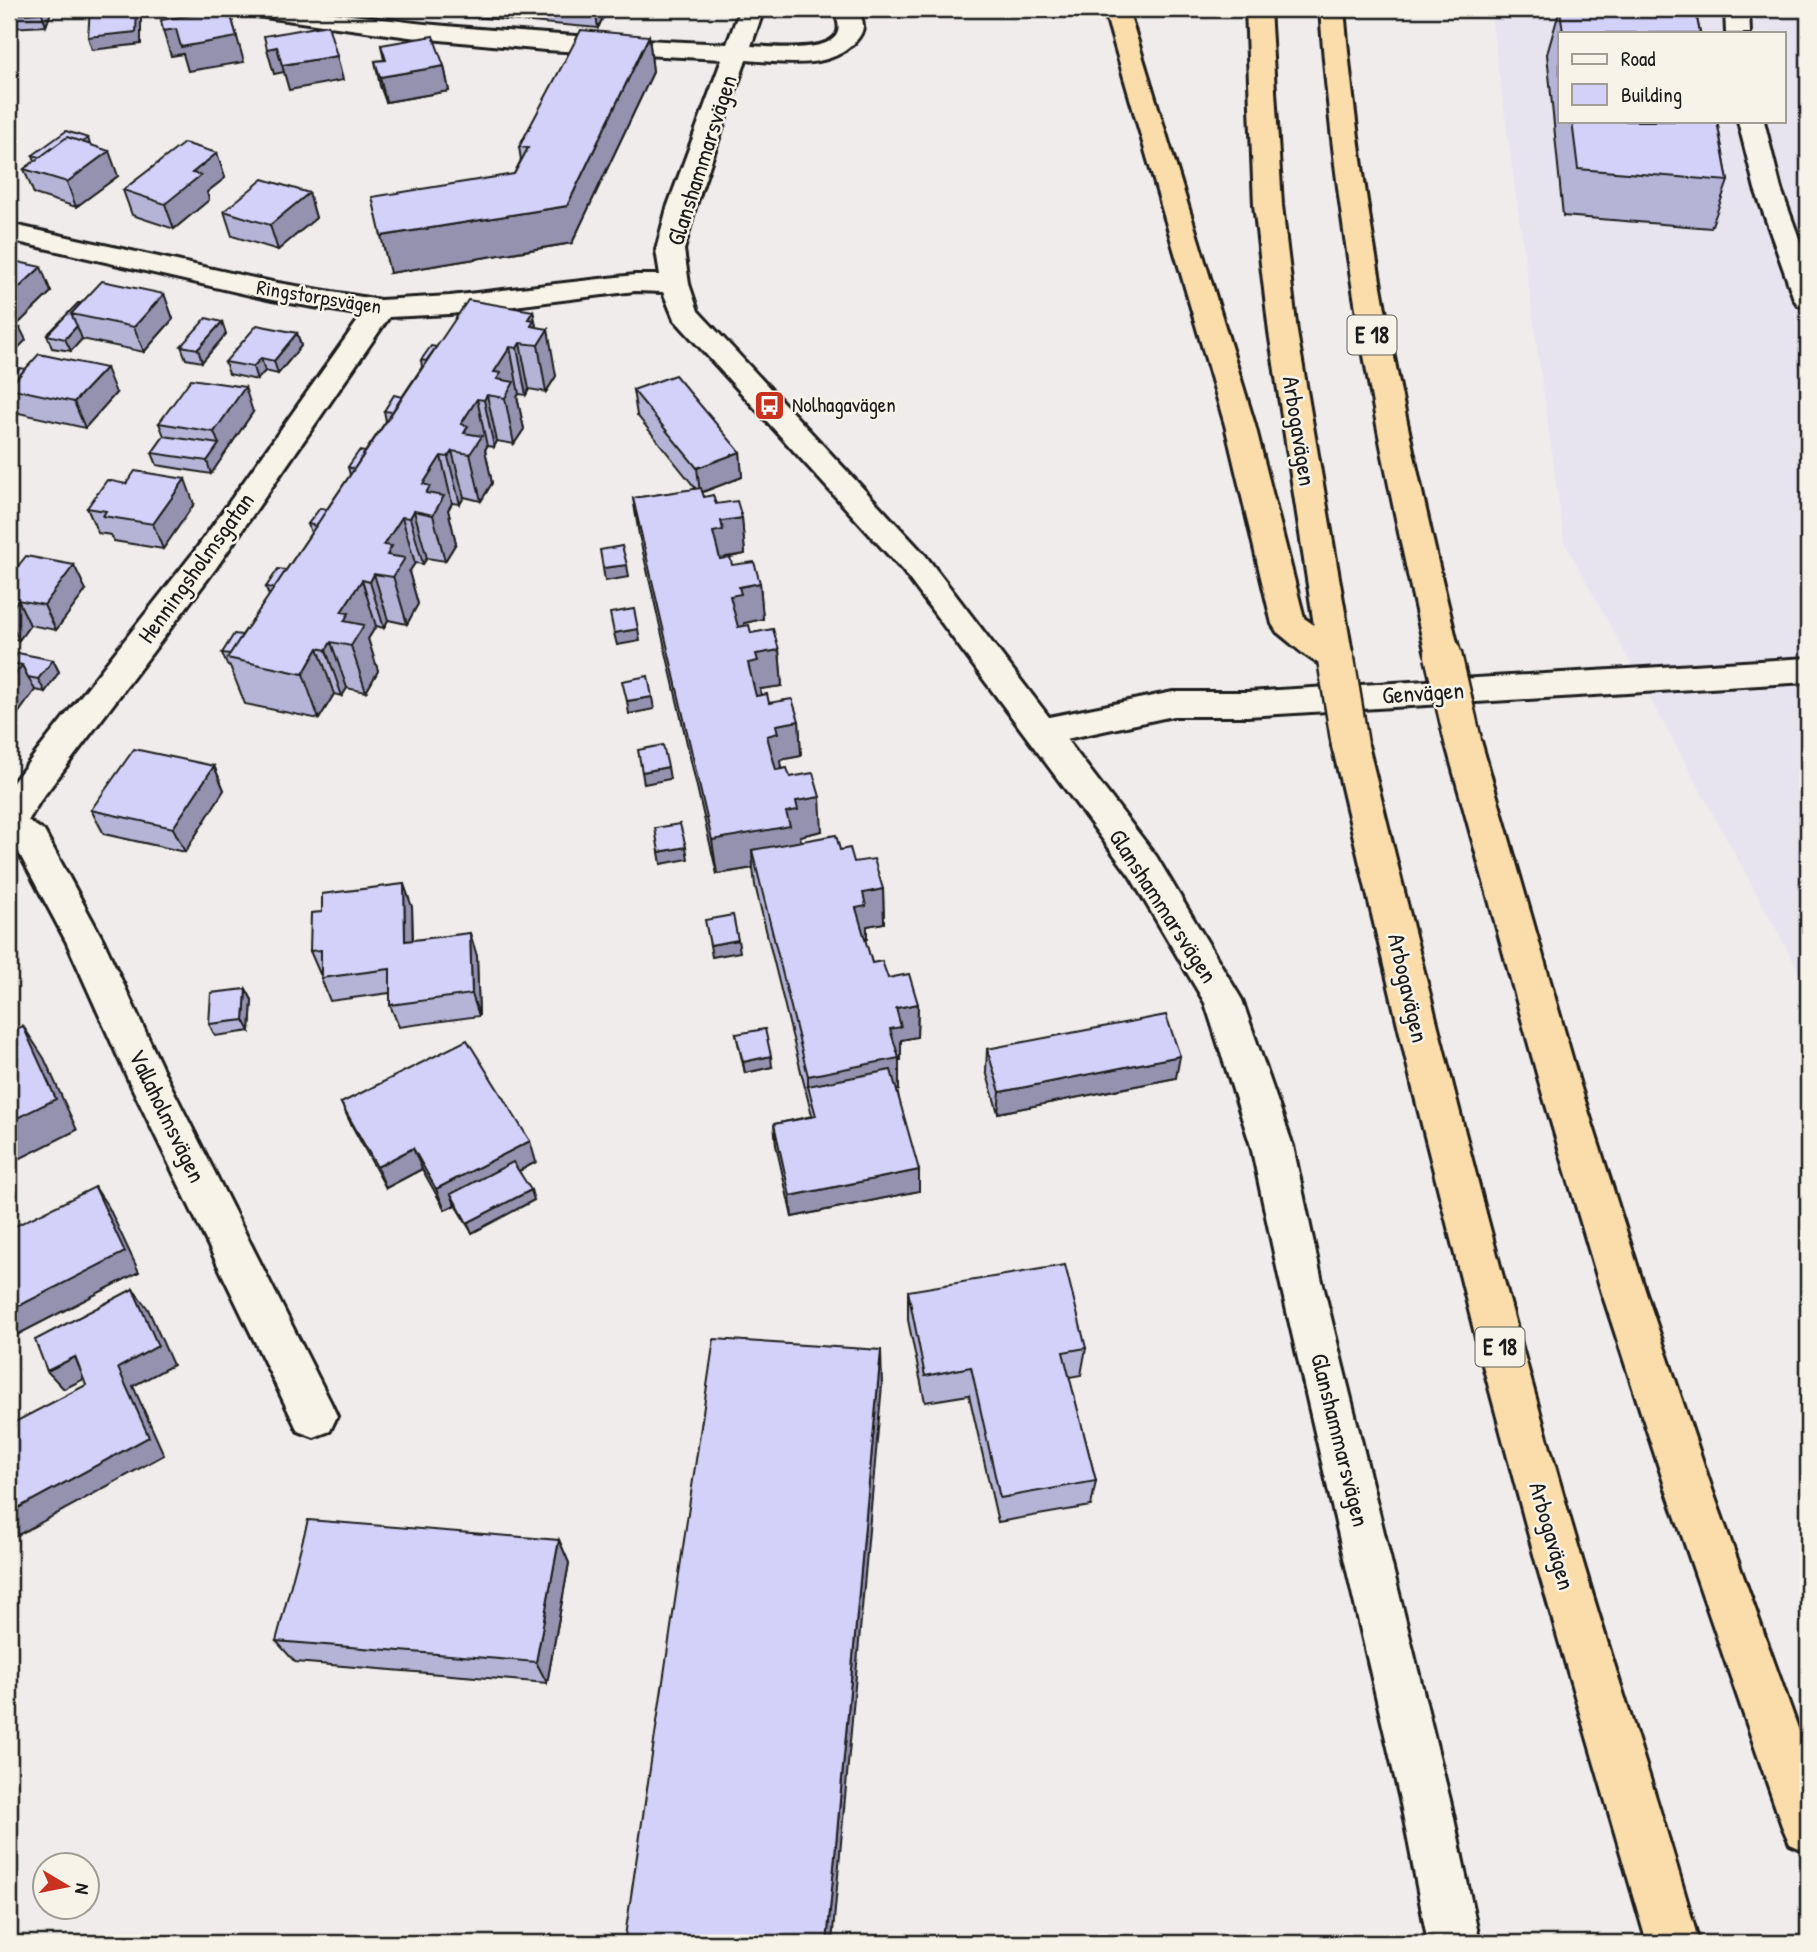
<svg xmlns="http://www.w3.org/2000/svg" width="1817" height="1952" font-family="'Patrick Hand',sans-serif">
<style>
.built{fill:#e7e4f0;fill-rule:evenodd}
.lines{fill:none;stroke-linecap:round;stroke-linejoin:round}
.minor-casing{stroke:#1c1c1c;stroke-width:6}
.highway-casing{stroke:#1c1c1c;stroke-width:6}
.minor{fill:#f7f3e8;fill-rule:evenodd}
.highway{fill:#faddab;fill-rule:evenodd}
.highway-bridge-casing{stroke:#1c1c1c;stroke-width:41;stroke-linecap:butt}
.highway-bridge{stroke:#faddab;stroke-width:36}
.wall{fill:#b5b4d7;stroke:#1c1c1c;stroke-width:2}
.shaded-wall{fill:#9492af;stroke:#1c1c1c;stroke-width:2}
.building{fill:#d3d1fa;stroke:#1c1c1c;stroke-width:2}
.labels{text-anchor:middle;stroke-width:5;stroke-linejoin:round;paint-order:stroke}
.far-street-label{font-size:21px;fill:#1c1c1c;stroke:#f7f3e8}
.far-poi-label{font-size:21px;fill:#1c1c1c;stroke:#f7f3e8;text-anchor:start}
.shield{fill:#f7f3e8;stroke:#5e5c59;stroke-width:2}
.shield-label{font-size:23px;font-weight:bold;fill:#1c1c1c}
.street-label{font-size:24px;fill:#1c1c1c;stroke:#f7f3e8}
</style>
<rect width="100%" height="100%" fill="#f0ecec"/>
<filter id="ink" filterUnits="userSpaceOnUse"><feTurbulence type="fractalNoise" baseFrequency=".0143" numOctaves="2"/><feDisplacementMap in="SourceGraphic" scale="14" xChannelSelector="R" yChannelSelector="G"/><feConvolveMatrix kernelMatrix="1 2 1 2 8 2 1 2 1" color-interpolation-filters="sRGB"/></filter>
<g filter="url(#ink)">
<path class="built" d="M1490,9h318v979l-244,-447zM1560,33h224v88h-224z"/>
<g class="lines">
<defs>
<path id="minor" d="M245,9c64,-3 126,10 190,16 97,9 194,15 292,19l13,-35h24l-13,37c26,1 112,12 81,-37h24c9,12 10,21 -1,33 -27,29 -72,20 -109,18l-51,148 -11,42 5,34 9,27 227,244 124,162 124,-25h74l561,-34v24l-561,34h-74l-107,23 90,117 86,144 51,146 28,131 130,527 29,139h-52l-27,-139 -122,-527 -28,-131 -46,-143 -75,-127 -227,-305 -229,-252 -11,-27 -28,-1 -185,23 -61,3 -173,251 -176,233 -12,20 16,10 59,109 62,134 165,327 7,15 -7,15 -16,6 -16,-6 -171,-354 -61,-136 -48,-90 -9,-6v-54l5,-10 180,-229 168,-237 -90,-15 -263,-60v-16l263,58 108,18 70,-4 185,-21h25l-4,-25 11,-42 55,-149 -177,-9 -136,-13 -152,-21 -9,-2z
M1725,9h24l1,24h-24z
M1738,121h26l17,68 27,74v44l-10,-2 -4,-6 -39,-110z"/>
<path id="highway" d="M1104,9h24l127,416 49,193 10,7 -45,-293 -15,-127 -8,-196h24l12,196 15,127 56,327 -5,8c-27,8 -50,-19 -71,-35l-5,-8 -47,-199z
M1320,9h24c19,219 64,432 116,646l-5,8 -12,4 -12,-4 -5,-8c-49,-214 -91,-427 -106,-646z
M1463,728l12,4 6,9 99,344 65,205 68,202 95,264v96l-18,-8 -8,-18 -115,-334 -66,-202 -61,-205 -95,-344 6,-9z
M1350,732l12,4 6,9c62,253 125,505 197,756 42,148 93,294 134,442h-52l-110,-377 -57,-212 -66,-261 -82,-348 6,-9z"/>
</defs>
<use href="#minor" class="minor-casing"/>
<use href="#highway" class="highway-casing"/>
<use href="#minor" class="minor"/>
<use href="#highway" class="highway"/>
<defs>
<path id="highway-bridge" d="M1443,655l20,86
M1336,659l14,86"/>
</defs>
<use href="#highway-bridge" class="highway-bridge-casing"/>
<use href="#highway-bridge" class="highway-bridge"/>
</g>
<path class="wall" d="M9,9h43l-6,17 -37,2z
M406,9h201l-9,19 -192,-17z
M1560,9l43,2 1,-2h91l5,24h-140v88h157l11,60 -17,47 -148,-12 -16,-162z
M649,36l4,36 -81,171 -182,30 124,-99 7,-14 -2,-13z
M381,45l63,21 5,25 -63,11 -6,-16 -5,-25 9,-1z
M90,145l28,31 -42,31 -42,-13 -10,-25 11,-8 -2,-6z
M217,153l8,25 -18,14 2,8 -35,29 -42,-14 -9,-25z
M309,193l7,25 -38,32 -46,-14 -8,-25z
M9,260l42,32 -32,31 -10,-2z
M164,294l9,25 -29,33 -62,-13 -11,12 -19,-3 -5,-13 34,-32z
M533,311l3,16 20,49 -10,16 -17,-3 -3,6 -7,-1 -2,3 7,32 -10,15 -17,-3 -3,6 -7,-1 -2,4 7,33 -11,18 -17,-4 -4,7 -8,-1 -4,7 8,33 -11,18 -18,-3 -4,6 -8,-1 -6,9 9,32 -11,20 -19,-4 -4,8 -8,-2 -8,13 10,32 -12,21 -19,-4 -5,8 -8,-2 -15,25 -74,-15 -15,-38 -3,-1 -5,-12 20,-18 27,-39 -3,-9 20,-17 25,-37 -3,-9 19,-15 23,-34 -2,-8 17,-15 21,-31 -2,-10 18,-14 20,-30 -1,-7 15,-13z
M222,322l4,12 -24,28 -16,-3 -5,-13z
M297,333l4,13 -23,28 -13,-3 -8,9 -28,-6 -4,-12z
M9,380l107,13 -31,35 -66,-15 -9,10h-1z
M633,390l107,62 2,25 -40,15 2,5 38,21 3,36 -19,4 6,7 28,18 3,36 -19,4v3l7,7 28,17 3,36 -22,3 1,6 8,8 30,18 2,35 -21,4 1,9 9,8 32,54 -22,5 1,5 39,9 43,39 1,34 -17,3v13l-2,1 7,23 16,15 30,26 -1,33 -16,3v20h-2v30h-2l22,101 -127,26 -16,-72 -2,-21 38,-8 -57,-231 -2,-17 -36,6 -78,-339 -6,-37 63,-9 -59,-74z
M253,412l-42,62 -54,-9 -5,-12 12,-17 -5,-13z
M194,504l-31,45 -49,-8 -3,-6 -13,-2 -11,-25z
M9,569l77,21 -30,40 -26,-5 -11,15 -10,-2z
M53,660l6,12 -14,20 -10,-2 -26,36v-63z
M214,766l10,24 -39,62 -81,-18 -13,-24z
M412,907l1,33 64,16 2,60 -80,11 -9,-22v-12l-60,8 -9,-23v-4h-1l-10,-23z
M246,989l6,11 -2,31 -35,5 -6,-12z
M736,1034l36,33 -27,6z
M987,1049l189,29 -178,35 -12,-42z
M341,1103l195,59 -17,9 15,29 -62,33 -17,-28 -10,5 -23,-41 -36,19 -35,-64z
M908,1291l178,57 -5,27 -12,2 27,104 -5,25 -93,16 -29,-127 -44,7 -17,-82z
M559,1540l10,23 -22,120 -252,-21 -19,-21z"/>
<path class="shaded-wall" d="M43,9h9l-6,17 -4,-13z
M137,9h2l2,6v29l-49,6 -4,-13z
M229,9l15,53 -56,9 -5,-17 -12,2 -8,-25z
M595,9h12l-9,19z
M649,36l4,36 -81,171 -182,30 -9,-37 186,-30z
M277,47l7,25 -10,2 -7,-25z
M337,56l6,24 -54,10 -7,-25z
M444,66l5,25 -63,11 -6,-25z
M88,138l4,13 -38,11z
M10,141l5,12 -6,5v-16z
M109,151l9,25 -42,31 -9,-25z
M217,153l8,25 -18,14 2,8 -35,29 -9,-25 27,-31z
M309,193l7,25 -38,32 -8,-25z
M41,267l10,25 -32,31 -10,-23v-3z
M164,294l9,25 -29,33 -10,-25z
M533,311l6,32 9,-14 8,47 -10,16 -8,-47 -10,-26z
M222,322l4,12 -24,28 -4,-13z
M77,326l5,13 -11,12 -6,-12z
M20,328l6,12 -17,17v-18z
M297,333l4,13 -23,28 -4,-13z
M520,343l9,46 -3,6 -9,-47z
M510,347l9,47 -2,3 7,32 -10,15 -9,-46 -11,-26z
M261,358l4,13 -8,9 -4,-13z
M106,368l10,25 -31,35 -11,-26z
M245,387l8,25 -42,62 -4,-13 12,-17 -5,-12z
M487,395l10,46 -3,6 -10,-47z
M477,399l10,47 -2,4 7,33 -11,18 -11,-47 -9,-30z
M13,400l6,13 -9,10 -1,-2v-16z
M452,451l12,46 -4,7 -12,-47z
M740,452l2,25 -42,16 -3,-25z
M441,456l11,47 -4,7 8,33 -11,18 -12,-46 -10,-31z
M185,479l9,25 -31,45 -10,-25z
M414,511l13,47 -4,6 -13,-46z
M402,517l13,46 -6,9 9,32 -11,20 -23,-79z
M742,518l3,36 -19,3 -9,11 -4,-36 8,-11z
M74,565l12,25 -30,40 -12,-25z
M627,565l2,12 -24,4 -2,-13z
M374,574l14,46 -4,8 -14,-46z
M362,580l14,46 -8,13 10,32 -12,21 -15,-46 -10,-34z
M760,583l3,36 -19,4v7l-11,2 -3,-36 9,-9z
M18,600l12,25 -11,15 -10,-20v-8z
M638,629l2,12 -23,4 -3,-12z
M331,642l16,46 -5,8 -16,-46z
M318,648l16,46 -15,25 -16,-45z
M779,650l3,36 -22,3 1,7 -10,2 -3,-35 8,-9z
M53,660l6,12 -14,20 -7,-13z
M22,665l13,25 -26,36v-43z
M652,697l2,12 -25,5 -2,-13z
M799,721l2,35 -21,4 1,9 -11,2 -3,-35 9,-11z
M214,766l10,24 -39,62 -12,-24z
M668,767l2,12 -26,5 -2,-12z
M820,797l2,34 -22,5 1,9 -49,5 1,18 -36,6 -5,-34 84,-39z
M686,847l2,12 -27,5 -2,-12z
M404,884l8,23 1,57 -8,-23z
M883,889l1,34 -17,3v13l-10,2 -1,-33 7,-15z
M470,933l7,23 2,60 -7,-22z
M738,940l2,12 -28,5 -2,-12z
M246,989l6,11 -2,31 -6,-11z
M918,1004l-1,33 -16,3v20h-2v30l-85,17 -6,-21v-10l82,-47 6,-21z
M23,1026l21,32 33,72 -64,32 -4,-6v-34z
M771,1056l1,11 -27,6 -2,-11z
M1180,1056l-4,22 -178,35 2,-21z
M530,1141l6,21 -80,42 -5,-10 4,11 -10,5 -9,-21z
M413,1148l9,21 -36,19 -9,-21z
M919,1170v21l-127,26 -2,-21z
M95,1187l14,21 30,64 -130,67v-28z
M531,1190l3,10 -62,33 -5,-10z
M133,1289l15,20 25,56 -40,21 31,69 -155,85v-27l109,-145z
M881,1350l1,35 -50,558h-5z
M75,1357l15,19 -26,13 -17,-18z
M559,1540l10,23 -22,120 -11,-21z"/>
<path class="building" d="M9,9h34l-1,4 -33,2z
M90,9h47l-1,23 -48,5z
M229,9l8,28 -56,10 -5,-18 -13,2 -2,-11z
M1560,9l49,3v-3h86l5,24h-137z
M328,25l9,31 -55,9 -5,-18 -10,2 -3,-13z
M581,30l68,6 -82,170 -186,30 -9,-39 142,-23 14,-26 -9,-1z
M433,36l11,30 -64,11 -5,-16 11,-1 -5,-15z
M1572,121h145l11,60 -150,-12z
M66,131l22,7 -6,4 -15,-5 -27,20 -7,-2z
M67,137l42,14 -42,31 -43,-13z
M184,143l33,10 -25,20 9,2 -36,29 -42,-14z
M263,179l46,14 -39,32 -46,-14z
M9,260l32,7 -32,30z
M102,281l62,13 -30,33 -63,-13z
M468,300l65,11 -5,8 6,1 -3,6 17,3 -10,16 -18,-2 -3,5 -7,-1 -16,25 7,1 -4,6 17,3 -9,16 -18,-3 -3,5 -7,-1 -16,25 7,2 -4,7 18,3 -12,18 -18,-3 -4,6 -7,-1 -18,28 7,2 -4,7 18,3 -11,19 -19,-4 -4,7 -8,-1 -18,28 8,1 -5,9 18,3 -12,19 -19,-3 -4,8 -8,-2 -21,32 8,1 -5,8 20,4 -13,21 -20,-4 -5,8 -8,-2 -15,26 -76,-16z
M78,303h3l-10,11 6,12 -12,13 -18,-4z
M206,318l16,4 -24,27 -17,-3z
M9,325l11,3 -11,11z
M257,325l40,8 -23,28 -13,-3 -8,9 -28,-5z
M431,346l5,1 -10,14 -5,-1z
M39,354l67,14 -32,34 -65,-14v-1z
M20,368l5,1 -16,18v-7z
M675,375l65,77 -43,16 -64,-78z
M191,379l54,8 -31,45 -55,-9z
M9,390l4,10 -4,5z
M394,395l8,2 -10,15 -8,-1z
M164,436l55,8 -12,17 -55,-8z
M359,451l6,1 -11,17 -6,-2z
M135,471l50,8 -32,45 -50,-8 3,-5 -19,-3 20,-28 19,4z
M701,488l3,9 9,-2 3,9 21,-3 5,17 -21,3 2,9 -10,2 7,27 10,-2 2,8 22,-3 6,21 -21,4 2,7 -11,2 8,31 11,-2 2,8 22,-4 6,21 -23,4 2,7 -10,2 8,33 11,-2 2,9 23,-4 7,22 -23,4 2,8 -11,3 9,34 11,-2 3,9 23,-4 7,24 -24,4 2,9 -12,2 4,14 -78,14 -79,-342z
M320,508l7,1 -11,17 -8,-2z
M622,546l5,19 -24,3 -3,-18z
M26,556l48,9 -30,40 -26,-5 -9,12v-43l6,1z
M278,569l8,1 -12,18 -8,-1z
M634,609l4,20 -24,4 -4,-20z
M234,634l8,1 -12,19 -8,-1z
M18,653l35,7 -15,19 -10,-2 -6,-12 -11,-2z
M9,663l13,2 -13,18z
M648,676l4,21 -25,4 -5,-20z
M663,745l5,22 -26,5 -4,-22z
M134,749l80,17 -41,62 -82,-18z
M680,824l6,23 -27,5 -4,-24z
M836,835l4,15 10,-2 4,14 20,-3 9,30 -20,4 3,13 -10,2 16,55 10,-2 6,17 21,-4 9,30 -22,4 5,19 -11,2 9,29 -91,18 -56,-226z
M404,884l1,57 65,-8 2,61 -82,11v-36l-69,9v-28l-11,1 1,-38 11,-1v-18z
M733,915l5,25 -28,5 -5,-25z
M246,989l-2,31 -35,4 2,-31z
M1166,1015l14,41 -180,36 -13,-43z
M23,1026l33,73 -47,23v-90z
M765,1029l6,27 -28,6 -7,-28z
M467,1040l63,101 -94,48 -23,-41 -36,19 -36,-64z
M891,1070l28,100 -129,26 -16,-72 42,-8 -8,-30z
M513,1162l18,28 -64,33 -16,-29z
M95,1187l30,65 -116,59v-82z
M1065,1265l21,83 -23,4 33,129 -96,17 -29,-131 -46,9 -17,-85z
M133,1289l25,57 -40,22 31,69 -140,76v-88l77,-40 -11,-28 -28,14 -12,-31z
M714,1339l167,11 -54,593h-203z
M308,1520l251,20 -23,122 -260,-21z"/>
</g>
<defs>
<symbol id="bus-square" viewBox="-11 -11 22 22"><rect x="-9" y="-9" width="18" height="18" rx="4" fill="#c8321e" stroke="#f7f3e8"/><path d="M-5-6H5V4H4V6H2V4H-2V6H-4V4H-5ZM-3.5-4V0h7V-4ZM-3.5 1.2v1.5H-2V1.2ZM2 1.2v1.5H3.5V1.2Z" fill="#fff"/></symbol>
</defs>
<g fill-rule="evenodd">
<use href="#bus-square" x="752" y="388" width="35" height="35"/>
</g>
<g class="labels">
<g class="far-street-label">
<text transform="translate(319 297) rotate(9)" y="7">Ringstorpsvägen</text>
</g>
<g class="far-poi-label">
<text x="792" y="412">Nolhagavägen</text>
</g>
<g class="shield">
<rect x="1347.5" y="315.5" width="49" height="39" rx="5"/>
<rect x="1475.5" y="1327.5" width="49" height="39" rx="5"/>
</g>
<g class="shield-label">
<text x="1372" y="343">E 18</text>
<text x="1500" y="1355">E 18</text>
</g>
<g class="street-label">
<text transform="translate(702 160) rotate(-72)" y="8">Glanshammarsvägen</text>
<text transform="translate(1299 431) rotate(81)" y="8">Arbogavägen</text>
<text transform="translate(196 568) rotate(-54)" y="8">Henningsholmsgatan</text>
<text transform="translate(1423 693) rotate(-4)" y="8">Genvägen</text>
<text transform="translate(1163 906) rotate(57)" y="8">Glanshammarsvägen</text>
<text transform="translate(1408 988) rotate(77)" y="8">Arbogavägen</text>
<text transform="translate(167 1116) rotate(64)" y="8">Vallaholmsvägen</text>
<text transform="translate(1340 1440) rotate(76)" y="8">Glanshammarsvägen</text>
<text transform="translate(1552 1536) rotate(74)" y="8">Arbogavägen</text>
</g>
</g>
<rect width="1817" height="1952" fill="none" stroke="#f7f3e8" stroke-width="35"/>
<rect x="18" y="18" width="1782" height="1917" fill="none" stroke="#1c1c1c" stroke-width="2.5" filter="url(#ink)"/>
<rect x="1558" y="32" width="228" height="91" fill="#f7f3e8" stroke="#9f9d96" stroke-width="2"/>
<rect x="1572" y="54" width="35" height="10" fill="#f7f3e8" stroke="#9f9d96" stroke-width="2"/>
<text x="1621" y="66" font-size="21" fill="#1c1c1c">Road</text>
<rect x="1572" y="84" width="35" height="21" fill="#d3d1fa" stroke="#9f9d96" stroke-width="2"/>
<text x="1621" y="102" font-size="21" fill="#1c1c1c">Building</text>
<g transform="translate(66 1886) rotate(100)"><circle r="33" fill="#f7f3e8" stroke="#9f9d96" stroke-width="2"/>
<path d="M0-5L12 26L0 18L-12 26Z" fill="#c8321e"/>
<text y="-10" font-size="19" font-weight="bold" text-anchor="middle" fill="#1c1c1c">N</text>
</g>
</svg>
